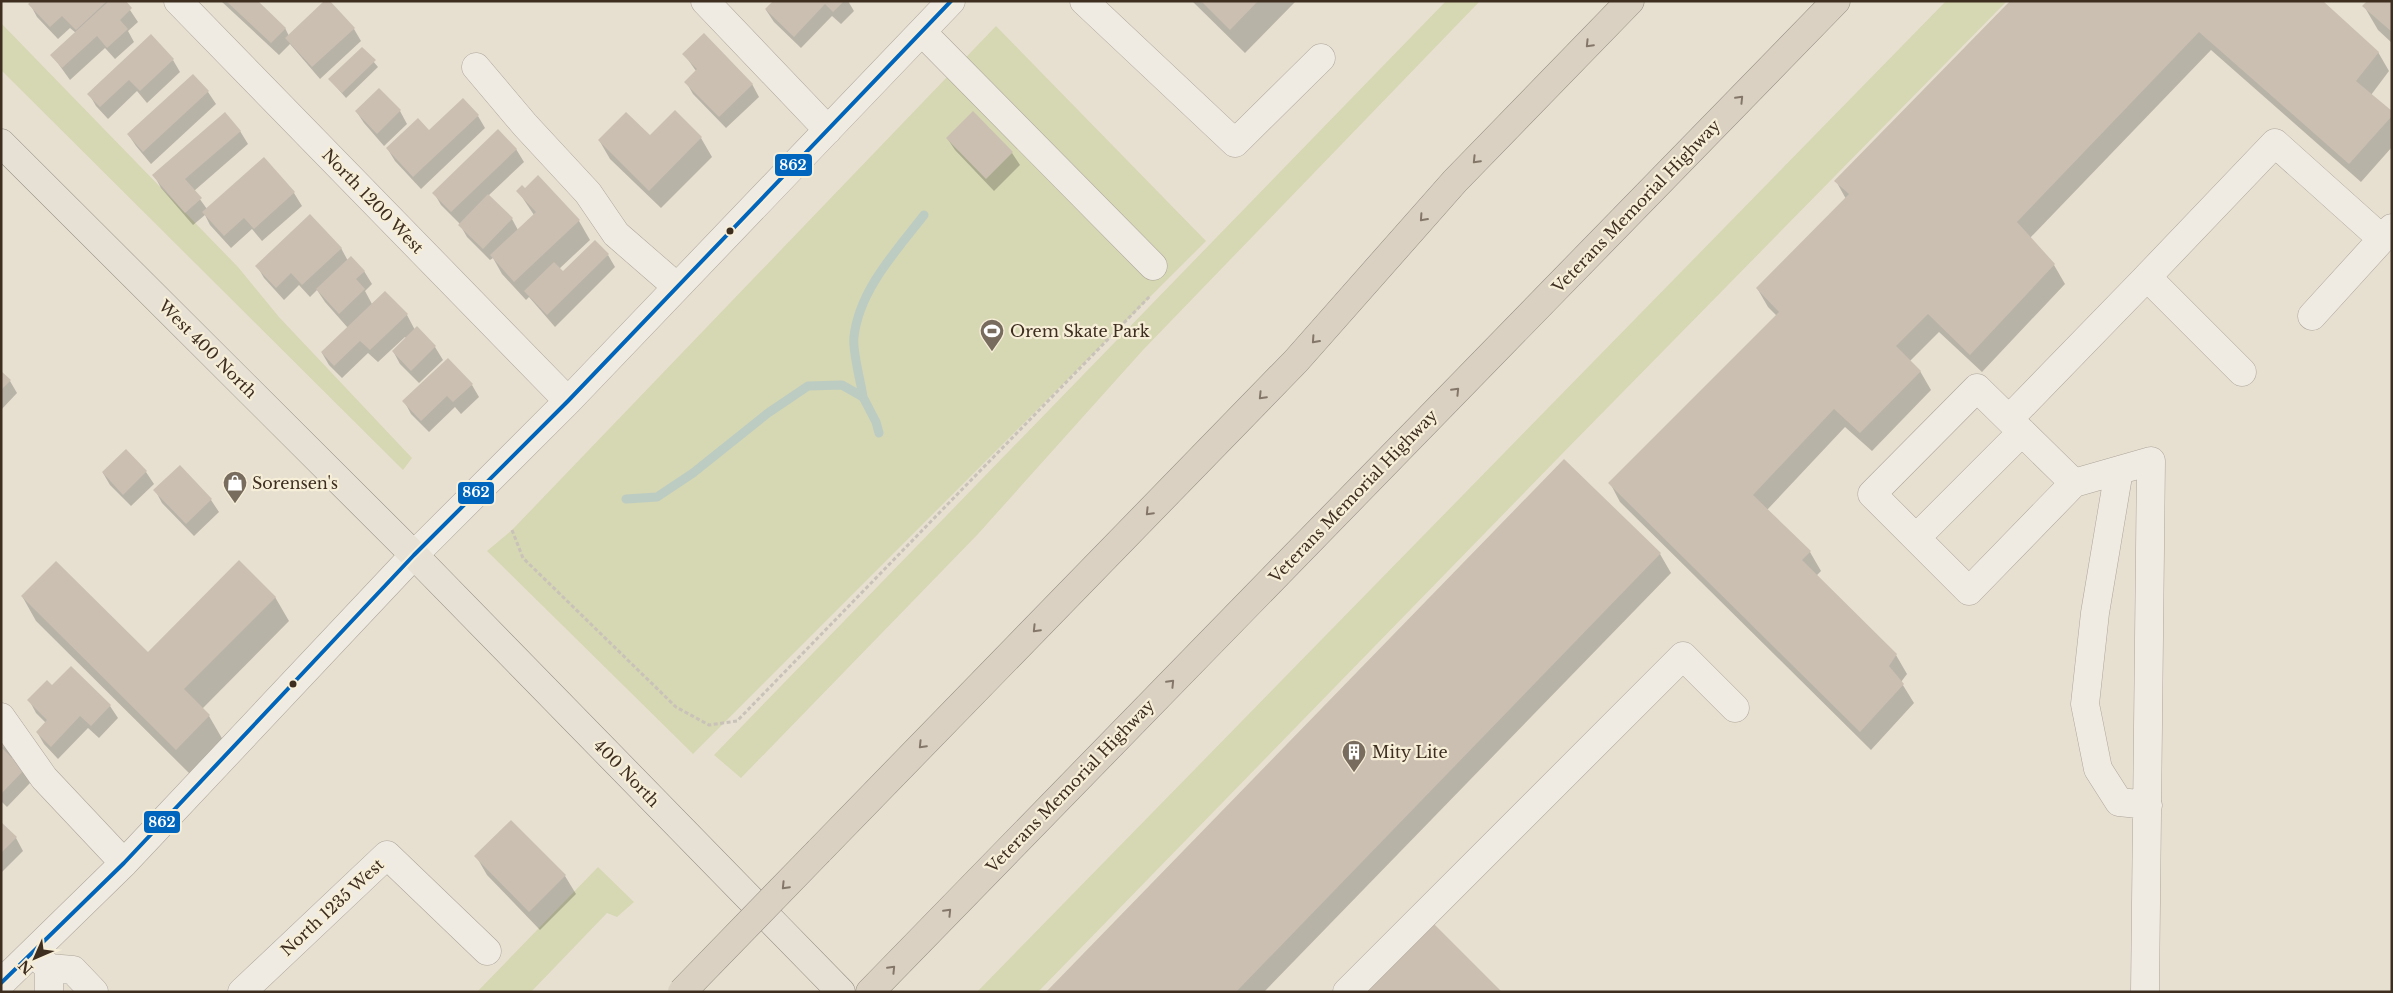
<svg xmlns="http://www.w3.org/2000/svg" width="2393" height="993" font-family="'Libre Baskerville',serif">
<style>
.green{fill:#d6d7b3}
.shadow{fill:#0003}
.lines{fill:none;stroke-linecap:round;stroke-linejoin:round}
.stream{stroke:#bcccc2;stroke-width:9}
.building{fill:#cbbfb2}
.minor-casing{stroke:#ada599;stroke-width:29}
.major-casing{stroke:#928b80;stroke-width:29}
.highway-casing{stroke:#928b80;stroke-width:29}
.path{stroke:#c8c2b9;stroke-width:3;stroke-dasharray:4 2.5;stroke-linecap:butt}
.minor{stroke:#efebe3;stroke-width:28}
.major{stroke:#e6e1d4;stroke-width:28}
.highway{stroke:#dad1c2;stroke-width:28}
.highway-bridge-casing{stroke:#928b80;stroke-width:29;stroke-linecap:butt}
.highway-bridge{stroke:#dad1c2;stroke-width:28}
.bus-1-casing{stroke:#f7eed8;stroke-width:8}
.bus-1{stroke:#0065bd;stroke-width:4}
.oneway{stroke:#847769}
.bus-dot{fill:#3d2e20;stroke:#f7eed8;stroke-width:2}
.labels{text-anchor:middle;stroke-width:4.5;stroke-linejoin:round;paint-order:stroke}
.street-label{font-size:16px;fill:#3d2e20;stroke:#f7eed8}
.poi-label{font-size:16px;fill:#3d2e20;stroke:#f7eed8;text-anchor:start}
.line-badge{stroke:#f7eed8;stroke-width:2}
.badge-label{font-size:14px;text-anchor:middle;font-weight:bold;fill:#fff}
</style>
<rect width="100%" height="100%" fill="#e7e0d1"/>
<path class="green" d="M1446,1h34l-337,349 -165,184 -237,244 -27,-23z
M1946,1h61l-447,455 -522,536h-61z
M1,23l237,244 41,50 133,141 -9,12 -402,-400z
M996,26l210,215 -513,513 -206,-203 25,-21z
M598,867l36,35 -17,15 -10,-4 -76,79h-54z"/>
<path class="shadow" d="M33,1h91l14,21 -10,9 6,11 -19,17 -10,-11 -35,32 -18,-25 24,-22 -6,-5 -12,11 -21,-22 -7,-13z
M221,1h35l29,27 4,8 65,-7 7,12 -41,38 -30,-35 -11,11z
M774,1h74l6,10 -13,13 -9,-8 -31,32 -27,-26 -8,-12z
M1192,1h104l-51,52z
M2012,1l366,51 11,19 -18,24 21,18v34l-31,35 -150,-132 -181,188 24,27 11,19 -83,88 -43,-40 -29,29 10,10 11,19 -59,61 -27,-24 -78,83 43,42 11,19 -5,5 80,79 11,19 -6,8 13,21 -43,47 -251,-248 -10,-19 167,-167 -9,-9 -11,-19 89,-89 -10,-18z
M2392,1v42l-14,-13 -14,-24z
M362,48l16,19 -32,31 -16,-18z
M684,54l68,30 7,13 -33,31 -33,-34 -7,-12 10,-11z
M173,60l7,12 -33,31 -10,-12 -29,28 -12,-13 -7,-12z
M193,75l15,17 8,12 -65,60 -15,-18 -8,-12z
M379,90l21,21 7,13 -23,22 -20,-23 -8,-12z
M478,116l7,12 -64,61 -26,-28 -8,-13z
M240,131l8,13 -54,47 13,18 57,-51 30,35 8,13 -40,35 -10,-12 -21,19 -21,-23 -5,-10 -12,10 -32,-37 -7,-13z
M650,137l51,1 11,19 -51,51 -51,-49 -11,-19z
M947,138l65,15 8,12 -26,26 -39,-41z
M516,149l8,13 -36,34 24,23 6,11 16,-15 -16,-24 61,30 11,19 -31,29 4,4 45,-18 7,12 -60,60 -26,-30 -3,3 -24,-26 -9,-16 -3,2 -23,-23 -8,-14 -18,-18 -7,-12z
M341,248l7,13 16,10 8,13 -7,7 7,13 13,-11 22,22 8,15 2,-2 18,19 8,13 -24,23 -19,-19 -7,-13 13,-13 -1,-1 -27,25 -10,-9 -26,25 -13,-13 -7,-12 26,-25 -23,-26 -8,-12 -7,7 -11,-12 -15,15 -20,-22 -7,-12z
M1,373l9,8 7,12 -16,17z
M472,385l7,12 -18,17 -6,-7 -26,25 -18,-18 -7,-13z
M126,451l20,21 8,12 -23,22 -21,-21 -7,-12z
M1564,460l96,94 11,19 -407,419h-216z
M155,490l56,10 8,12 -25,24 -32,-33z
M22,596l126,58 127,-57 14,24 -87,88 7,7 14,24 -33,34 -154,-153z
M71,668l39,38 8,12 -19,20 -11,-10 -30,31 -14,-15 -7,-12 9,-9 -10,-10 -7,-13 23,-13z
M1,737l14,18 -4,4 12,12 7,12 -23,24 -6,-6z
M1,824l15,14 7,13 -22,22z
M476,856l89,20 11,18 -36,36 -53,-55z"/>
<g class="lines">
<path class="stream" d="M863,397c-2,-15 -11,-46 -9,-60 5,-47 43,-87 70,-122
M626,499l31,-2 36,-24 75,-60 40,-27 34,-1 21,12 13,25 3,11"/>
</g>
<path class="building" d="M31,1h76l-31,29 -14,-14 -12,11 -22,-23z
M109,1h17l6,7 -12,12 8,9 -21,19 -10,-12 -35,32 -12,-13z
M226,1h32l28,27 -15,15z
M324,1h6l25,27 -43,39 -27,-29z
M773,1h71l-11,11 -8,-8 -31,33 -29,-28z
M1201,1h57l-28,29z
M2010,1h313l56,51 -23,29 36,30v5l-43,48 -150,-132 -182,190 38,42 -85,91 -42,-41 -32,32 25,25 -61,62 -26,-24 -81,86 58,56 -9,9 95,94 -8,12 15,18 -44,48 -252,-249 171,-171 -23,-24 93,-94 -15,-13z
M2367,1h25v31l-30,-26z
M704,33l49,51 -34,33 -35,-35 13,-13 -15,-15z
M151,34l23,25 -34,32 -11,-11 -29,27 -13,-13z
M362,47l14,13 -34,33 -14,-14z
M193,74l16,17 -66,61 -16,-18z
M379,88l22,22 -24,24 -22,-23z
M463,98l16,17 -66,62 -27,-29 32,-30 11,12z
M675,110l27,27 -53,54 -51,-51 28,-28 24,23z
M973,111l40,41 -27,27 -40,-41z
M225,112l16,19 -56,48 17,19 -17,15 -33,-38z
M498,129l19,20 -66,63 -19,-19z
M264,157l31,35 -41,37 -10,-11 -20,18 -22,-24z
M538,175l42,45 -66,62 -24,-27 46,-43 -20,-21 6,-6 3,3z
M488,194l25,24 -30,31 -25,-24z
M310,214l32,34 -40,37 -11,-12 -15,15 -21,-22z
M595,240l14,14 -62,61 -23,-24 30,-29 9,9z
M351,256l14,15 -9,8 9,10 -26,25 -23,-25z
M385,291l23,23 -38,36 -10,-9 -26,25 -13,-14z
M417,326l19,20 -25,25 -19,-20z
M448,358l25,26 -20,18 -6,-6 -26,25 -19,-20z
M1,371l10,9 -10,10z
M126,449l21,22 -24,24 -21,-23z
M1564,459l97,94 -425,439h-190z
M180,465l32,34 -26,25 -33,-34z
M239,560l37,37 -92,92 26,26 -34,35 -155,-154 35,-35 92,91z
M71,666l40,39 -20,21 -11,-10 -29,31 -15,-15 11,-12 -20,-20 20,-20 5,5z
M1,735l7,7 -6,6 22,22 -23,24z
M511,820l55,55 -37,37 -55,-56z
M1,822l16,15 -16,16z
M1432,922l70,70h-136z"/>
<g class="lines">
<defs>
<path id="minor" d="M178,1l390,400
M705,1l123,129
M1084,1l151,142 86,-85
M922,32l231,234
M476,67l49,58 63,68 28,41 61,53
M2147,277l128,-134 107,96
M2312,316l80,-88
M2009,419l138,-142 95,95
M2119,470l-24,143 -10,91 13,65 21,33 29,3
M2074,483l-97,-95 -105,106 97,97 105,-108 77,-22 -6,531
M1916,538l106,-106
M1,717l43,61 80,85
M34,953l15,15 24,2 21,22
M49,968v24
M1,983l123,-120 290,-308 154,-154 383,-400
M242,992l145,-137 100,96
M1347,992l336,-336 52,52"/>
<path id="major" d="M1,143l413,412 427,437"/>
<path id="highway" d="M819,851l477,-490 159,-180 175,-180
M870,992l966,-991"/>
</defs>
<use href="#minor" class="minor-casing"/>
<use href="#major" class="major-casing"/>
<use href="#highway" class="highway-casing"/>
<path class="path" d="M512,530l11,28 153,149 33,18 28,-4 414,-426"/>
<use href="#minor" class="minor"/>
<use href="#major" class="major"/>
<use href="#highway" class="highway"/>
<defs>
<path id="highway-bridge" d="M682,992l137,-141"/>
</defs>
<use href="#highway-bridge" class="highway-bridge-casing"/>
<use href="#highway-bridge" class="highway-bridge"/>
<defs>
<path id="bus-1" d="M1,983l123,-120 290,-308 154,-154 383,-400"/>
</defs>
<use href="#bus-1" class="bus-1-casing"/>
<use href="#bus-1" class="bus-1"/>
</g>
<defs><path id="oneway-chevron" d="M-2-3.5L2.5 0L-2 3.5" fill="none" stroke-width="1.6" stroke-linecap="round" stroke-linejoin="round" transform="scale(1.25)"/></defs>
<g class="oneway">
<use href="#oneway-chevron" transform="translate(1589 44) rotate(134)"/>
<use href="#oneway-chevron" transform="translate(1740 99) rotate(-46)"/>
<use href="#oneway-chevron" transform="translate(1476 160) rotate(134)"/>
<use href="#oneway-chevron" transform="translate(1423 218) rotate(132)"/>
<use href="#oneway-chevron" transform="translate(1315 340) rotate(132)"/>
<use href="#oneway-chevron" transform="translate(1456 391) rotate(-46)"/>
<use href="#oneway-chevron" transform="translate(1262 396) rotate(134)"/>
<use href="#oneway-chevron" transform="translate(1149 512) rotate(134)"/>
<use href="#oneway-chevron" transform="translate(1036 629) rotate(134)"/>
<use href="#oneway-chevron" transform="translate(1171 683) rotate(-46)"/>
<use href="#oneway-chevron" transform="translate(922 745) rotate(134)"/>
<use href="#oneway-chevron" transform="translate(785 886) rotate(134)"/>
<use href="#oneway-chevron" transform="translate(948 912) rotate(-46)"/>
<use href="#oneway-chevron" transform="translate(892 969) rotate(-46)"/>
</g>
<defs>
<symbol id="stadium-pin" viewBox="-11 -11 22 30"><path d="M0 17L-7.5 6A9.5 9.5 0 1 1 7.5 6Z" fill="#786c5e" stroke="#f7eed8"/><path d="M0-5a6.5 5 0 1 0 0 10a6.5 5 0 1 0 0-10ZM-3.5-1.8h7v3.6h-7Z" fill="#fff"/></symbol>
<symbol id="shop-pin" viewBox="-11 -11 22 30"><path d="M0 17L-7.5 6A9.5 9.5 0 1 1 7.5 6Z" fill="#786c5e" stroke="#f7eed8"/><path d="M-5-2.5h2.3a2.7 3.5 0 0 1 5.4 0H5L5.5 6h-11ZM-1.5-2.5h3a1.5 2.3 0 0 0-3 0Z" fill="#fff"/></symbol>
<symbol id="building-pin" viewBox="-11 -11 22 30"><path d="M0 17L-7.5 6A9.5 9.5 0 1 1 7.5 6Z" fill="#786c5e" stroke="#f7eed8"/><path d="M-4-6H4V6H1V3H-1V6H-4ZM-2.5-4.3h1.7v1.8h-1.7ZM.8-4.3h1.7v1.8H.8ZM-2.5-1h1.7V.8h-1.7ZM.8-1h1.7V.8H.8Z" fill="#fff"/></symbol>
</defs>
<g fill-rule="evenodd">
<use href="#stadium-pin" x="978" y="317" width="28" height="38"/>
<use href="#shop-pin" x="221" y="469" width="28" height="38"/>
<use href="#building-pin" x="1340" y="738" width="28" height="38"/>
</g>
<g class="bus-dot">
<circle cx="730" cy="231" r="4.5"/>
<circle cx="293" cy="684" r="4.5"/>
</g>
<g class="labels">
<g class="street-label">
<text transform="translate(373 201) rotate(46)" y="6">North 1200 West</text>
<text transform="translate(1636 206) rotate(-46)" y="6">Veterans Memorial Highway</text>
<text transform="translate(208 349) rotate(45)" y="6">West 400 North</text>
<text transform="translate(1353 496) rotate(-46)" y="6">Veterans Memorial Highway</text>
<text transform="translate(627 773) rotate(46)" y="6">400 North</text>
<text transform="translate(1070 786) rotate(-46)" y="6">Veterans Memorial Highway</text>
<text transform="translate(332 907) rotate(-43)" y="6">North 1235 West</text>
</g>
<g class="poi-label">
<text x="1010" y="337">Orem Skate Park</text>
<text x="252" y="489">Sorensen's</text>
<text x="1372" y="758">Mity Lite</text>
</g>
</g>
<g class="line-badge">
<rect x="774" y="153" width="39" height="24" rx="5" fill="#0065bd"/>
<rect x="457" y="481" width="38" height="24" rx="5" fill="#0065bd"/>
<rect x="143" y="810" width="38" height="24" rx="5" fill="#0065bd"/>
</g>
<g class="badge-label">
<text x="793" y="170">862</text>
<text x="476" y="497">862</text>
<text x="162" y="827">862</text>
</g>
<rect width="2393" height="993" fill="none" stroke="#3d2e20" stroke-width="5"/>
<g transform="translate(35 958) rotate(225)" stroke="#f7eed8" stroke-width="4" paint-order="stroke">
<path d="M0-4L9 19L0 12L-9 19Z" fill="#3d2e20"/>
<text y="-8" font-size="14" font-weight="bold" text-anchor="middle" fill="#3d2e20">N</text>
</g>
</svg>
